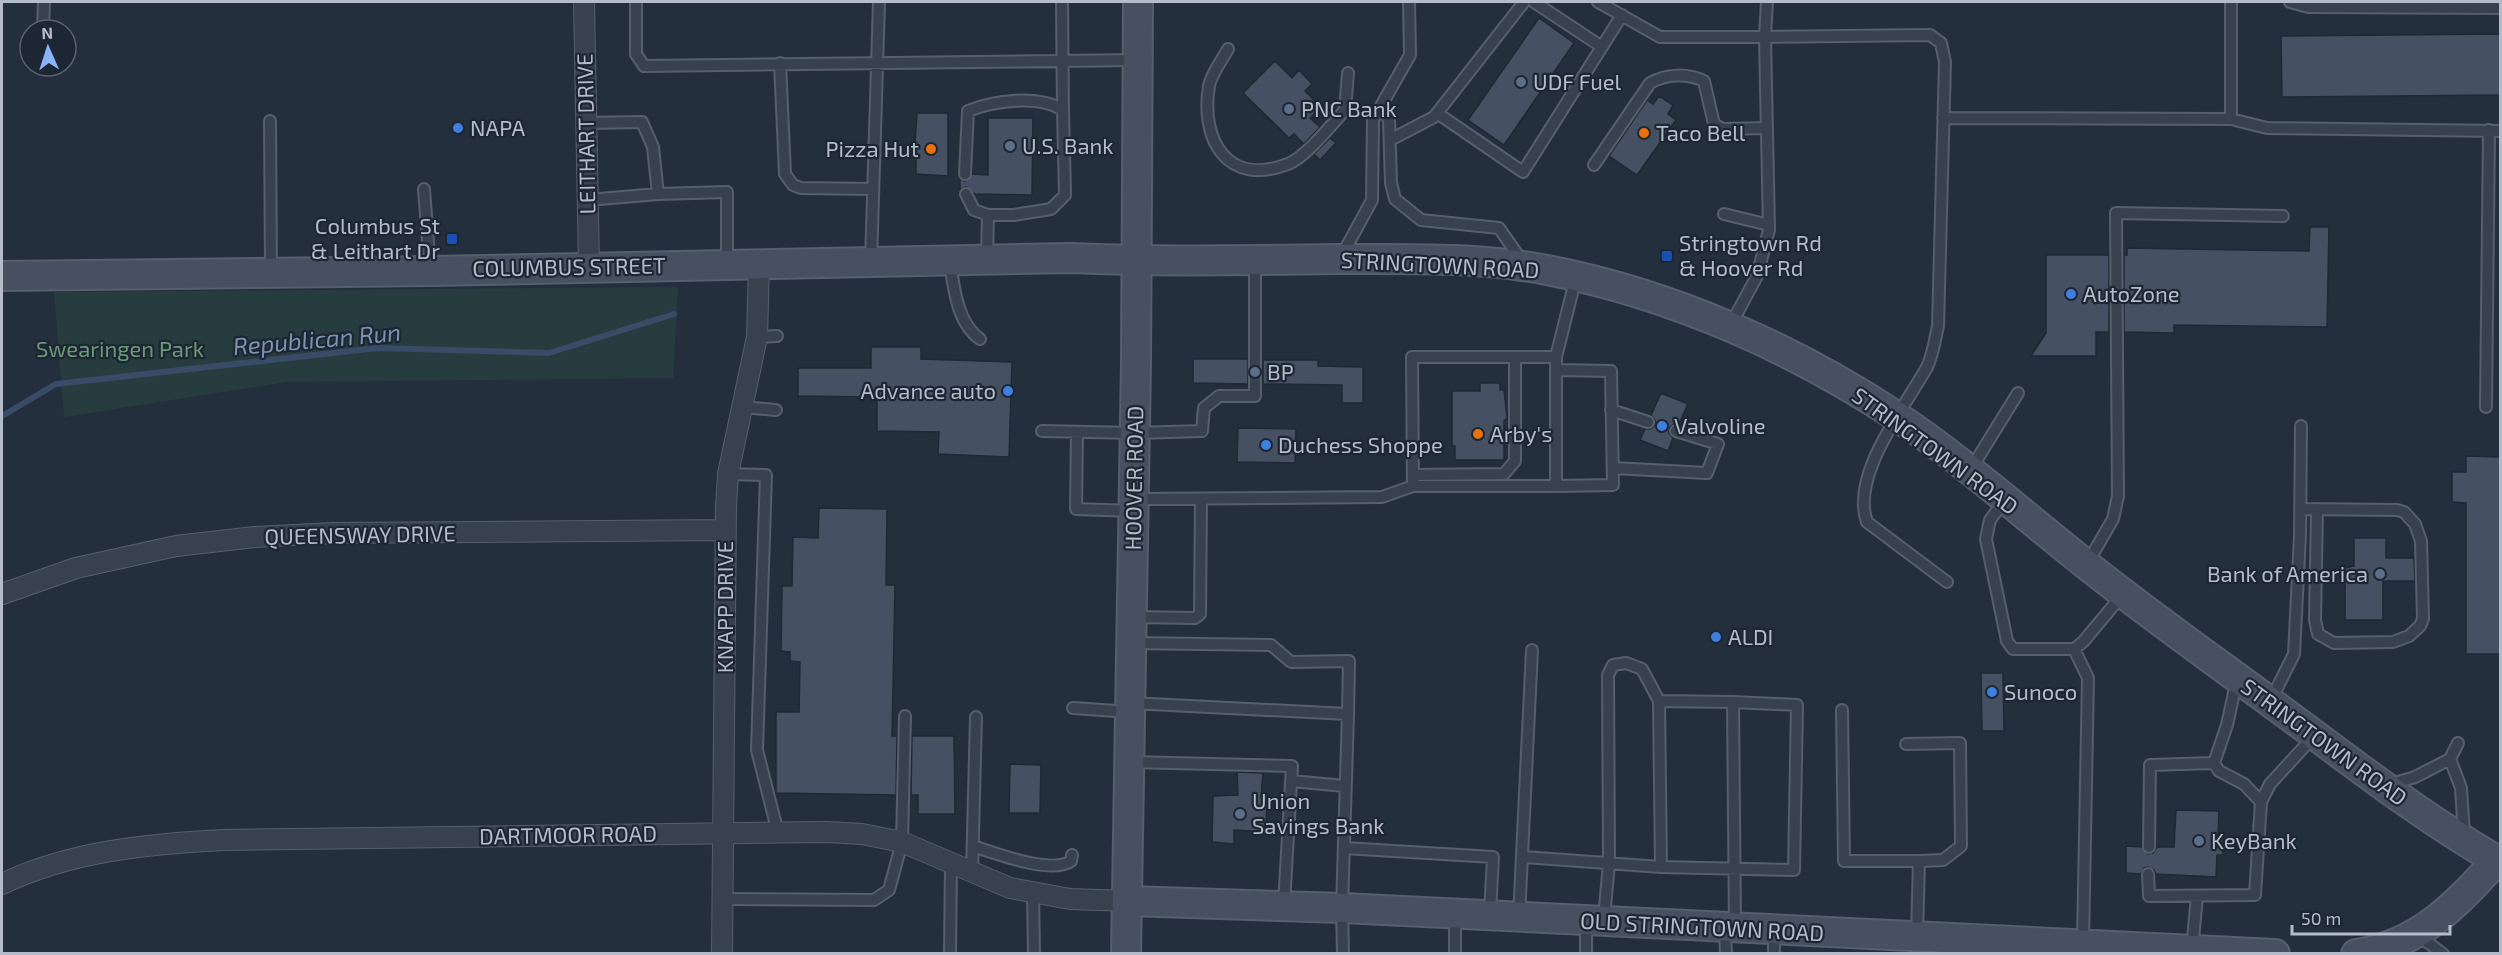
<svg xmlns="http://www.w3.org/2000/svg" width="2502" height="955" font-family="'Exo 2',sans-serif">
<style>
.green{fill:#263c3f}
.lines{fill:none;stroke-linecap:round;stroke-linejoin:round}
.stream{stroke:#394c67;stroke-width:6}
.building{fill:#455162;stroke:#1f2835;stroke-width:1.5}
.lane-casing{stroke:#565f6c;stroke-width:14}
.street-casing{stroke:#565f6c;stroke-width:22}
.secondary-casing{stroke:#565f6c;stroke-width:32}
.lane{stroke:#38414e;stroke-width:10}
.street{stroke:#38414e;stroke-width:20}
.secondary{stroke:#465061;stroke-width:28}
.service-dot{fill:#5c6f8a;stroke:#1d2633;stroke-width:2}
.shop-dot{fill:#3f7fe0;stroke:#1d2633;stroke-width:2}
.food-dot{fill:#e8710a;stroke:#1d2633;stroke-width:2}
.transit-dot{fill:#1a4fb4;stroke:#1d2633;stroke-width:2}
.labels{text-anchor:middle;stroke-width:4.5;stroke-linejoin:round;paint-order:stroke}
.poi-label{font-size:22px;fill:#b4bcc9;stroke:#1d2633;text-anchor:start}
.street-label{font-size:22px;fill:#b4bcc9;stroke:#1d2633}
.park-label{font-size:22px;fill:#6b9a76;stroke:#1d2633}
.water-label{font-size:24px;font-style:italic;fill:#7c92b1;stroke:#1d2633}
</style>
<rect width="100%" height="100%" fill="#242f3e"/>
<path class="green" d="M678,287l-5,91 -387,4 -222,35 -10,-125z"/>
<g class="lines">
<path class="stream" d="M2,416l54,-32 322,-36 171,5 125,-39"/>
</g>
<path class="building" d="M1539,18l35,25 -70,102 -36,-25z
M2500,34v61l-218,2 -1,-61z
M1275,61l17,17 7,-8 13,14 -7,7 16,16 -11,11 10,9 -16,17 -10,-10 -5,4 -46,-45z
M1659,96l14,9 -5,9 8,6 -39,55 -28,-19 38,-56 6,4z
M917,113h31v63l-32,-2v-16h-2z
M988,118h45l-1,77 -57,-1 -9,-7 -6,3v-11l5,2 7,-7 16,1z
M1330,138l6,5 -16,17 -6,-6z
M2310,227h19l-2,100 -153,-2v8l-50,-1v-77h3v-7l182,3z
M2046,255h63v77h-13v24h-65l15,-23z
M871,347h50v12l91,3 -3,95 -71,-3 1,-22 -62,-1v-34l-79,-1v-28h73z
M1193,359h55v25l-55,-1z
M1263,360h55v6l45,1v36h-21v-18l-79,-1z
M1480,383h20v7h4l3,28 -3,3v39h-49v-14h-3v-55h28z
M1661,393l27,11 -9,20h-5l-5,4v5l4,5 -5,13 -28,-11 5,-11h5l5,-4v-5l-4,-5z
M1238,428l58,1 -1,34 -58,-1z
M2466,456l34,1v197h-34v-151l-14,-1v-30h14z
M819,508l68,1 -1,76h9l-3,151h5l-1,59 -120,-2v-81h23l1,-50 -10,-1v-9l-9,-1 1,-65h10l1,-49 25,1z
M2354,538h32v20h28l1,23h-32v39h-38v-52l9,-2z
M1981,673h22l1,58h-22z
M912,736h42l1,78h-37v-19h-7z
M1010,764l31,1 -1,48h-31z
M1237,772l26,1 -2,24 6,-1 -1,36 -32,-2v14l-22,-2 1,-46 25,-1z
M2176,810l43,1 -1,25h5v19h-6l-1,22 -60,-3 -2,-4 -6,-3 -4,1 -3,6 -15,-1v-27l16,1 6,7 5,-1 4,-6h17z"/>
<g class="lines">
<defs>
<path id="lane" d="M636,2v52l8,12 493,-6
M1062,2l1,108
M1534,2l68,45
M1598,2l62,35h105l4,193 -12,46 -27,50
M1767,2l-2,35 165,-2 11,8 4,19 -7,264c-3,13 -5,29 -11,41 -22,40 -77,108 -60,155l80,60
M2290,2l18,5 192,1
M43,30l1,-28
M1228,49c-6,11 -17,25 -19,37 -9,55 19,101 79,78 18,-7 44,-40 57,-54l3,-37
M780,63l5,111 8,11 8,3 72,1
M1382,107l7,13 2,63 4,16 26,21 78,8 23,33
M1437,113l86,59 99,-157
M1943,118l288,1 36,9 233,3
M2231,119v-117
M270,121l1,150
M586,123l56,-1 11,25 5,47 69,-2v72
M1390,140l44,-23 90,-115
M1594,165l56,-82c16,-9 37,-10 54,-2l10,43 9,5 44,-1
M965,174l3,-63c25,-10 70,-17 95,-1l2,85 -14,14 -37,6h-26l-1,44
M424,189l6,80
M966,194l8,16 14,5
M588,200l70,-6
M1724,214l45,11
M1341,257l31,-57 1,-80 37,-65 -1,-53
M871,262l8,-260
M950,263c4,25 7,60 30,76
M757,337l20,-1
M1556,357h-144l1,129h143
M1557,370l54,1 2,114 -57,1v-129l20,-80
M742,407l34,3
M2486,407l3,-277
M1611,410l37,12
M1042,431l93,2 67,-2 2,-23 15,-12h36v-136
M1077,432l-1,77 57,2
M1613,468l94,5 11,-29 -42,-13
M1971,469l47,-76
M728,474l38,1 -9,275 21,83
M1413,475l91,-1 11,-13v-104
M1136,499l246,-2 31,-11
M2005,500l-15,20 -4,19 21,102 6,8h61l9,-7 40,-48
M2300,509l97,1 7,2 11,12 6,17 2,78 -3,7 -11,10 -16,6 -59,1 -16,-9 -3,-14 2,-111
M2087,564l26,-45 5,-23 -2,-283 167,3
M1134,617l61,1 5,-4 1,-115
M2074,649l14,29 -5,264
M1733,702l-74,-1 2,166 133,3 3,-165 -64,-3 2,224
M2270,702l24,-48 6,-118 1,-110
M1131,703l217,11 1,-53 -58,1 -20,-17 -139,-2
M1073,708l57,4
M1842,710l2,151h75l-2,74
M1906,744l54,-1 1,103 -18,14 -24,1
M2450,759l11,29 3,46
M1130,762l162,4 -8,138
M2214,763l13,-38 10,-46
M2214,763l5,8 25,13 17,18
M1291,781l54,5
M2388,785l27,-8 35,-18 8,-16
M973,846c22,7 78,29 98,15l1,-6
M2149,847l1,-82 64,-2
M1344,848l149,9 -3,56
M1523,857l138,10
M972,873l4,-156
M2148,874l1,22 106,-1 6,-93 9,-18 45,-49
M1033,893l1,61
M723,899l151,1 15,-10 13,-48 3,-126
M1455,914v40
M1519,917l13,-267
M1604,918l5,-55 -1,-188 5,-10 13,-2 16,6 17,32
M1725,929l1,25
M2418,935l25,19
M2192,950l5,-54
M950,954l1,-91
M1343,954l-1,-46 6,-194
M1586,954v-33
M1774,954v-23"/>
<path id="street" d="M584,2l5,264
M2,594l74,-26 100,-22 79,-9 79,-4 391,-3
M2,884c69,-33 146,-40 221,-44l604,-8 35,2 40,8 108,46 60,11 59,2
M722,954l4,-447 2,-33 29,-137 2,-73"/>
<path id="secondary" d="M2,276l429,-5 640,-13c89,4 178,2 267,1 69,0 141,-2 209,11 124,24 244,77 349,146 69,46 132,103 197,154 62,49 126,94 188,140 72,53 142,108 219,152
M1129,901l213,7 933,46
M1126,954l10,-591 2,-361
M2356,954c63,-9 100,-49 141,-94"/>
</defs>
<use href="#lane" class="lane-casing"/>
<use href="#street" class="street-casing"/>
<use href="#secondary" class="secondary-casing"/>
<use href="#lane" class="lane"/>
<use href="#street" class="street"/>
<use href="#secondary" class="secondary"/>
</g>
<g class="service-dot">
<circle cx="1521" cy="82" r="6"/>
<circle cx="1289" cy="109" r="6"/>
<circle cx="1010" cy="146" r="6"/>
<circle cx="1255" cy="372" r="6"/>
<circle cx="2380" cy="574" r="6"/>
<circle cx="1240" cy="814" r="6"/>
<circle cx="2199" cy="841" r="6"/>
</g>
<g class="shop-dot">
<circle cx="458" cy="128" r="6"/>
<circle cx="2071" cy="294" r="6"/>
<circle cx="1008" cy="391" r="6"/>
<circle cx="1662" cy="426" r="6"/>
<circle cx="1266" cy="445" r="6"/>
<circle cx="1716" cy="637" r="6"/>
<circle cx="1992" cy="692" r="6"/>
</g>
<g class="food-dot">
<circle cx="1644" cy="133" r="6"/>
<circle cx="931" cy="149" r="6"/>
<circle cx="1478" cy="434" r="6"/>
</g>
<g class="transit-dot">
<rect x="446" y="233" width="12" height="12" rx="3"/>
<rect x="1661" y="250" width="12" height="12" rx="3"/>
</g>
<g class="labels">
<g class="poi-label">
<text x="1533" y="90">UDF Fuel</text>
<text x="1301" y="117">PNC Bank</text>
<text x="470" y="136">NAPA</text>
<text x="1656" y="141">Taco Bell</text>
<text x="1022" y="154">U.S. Bank</text>
<text x="919" y="157" text-anchor="end">Pizza Hut</text>
<text x="440" y="234" text-anchor="end">Columbus St<tspan x="440" dy="25">&amp; Leithart Dr</tspan></text>
<text x="1679" y="251">Stringtown Rd<tspan x="1679" dy="25">&amp; Hoover Rd</tspan></text>
<text x="2083" y="302">AutoZone</text>
<text x="1267" y="380">BP</text>
<text x="996" y="399" text-anchor="end">Advance auto</text>
<text x="1674" y="434">Valvoline</text>
<text x="1490" y="442">Arby's</text>
<text x="1278" y="453">Duchess Shoppe</text>
<text x="2368" y="582" text-anchor="end">Bank of America</text>
<text x="1728" y="645">ALDI</text>
<text x="2004" y="700">Sunoco</text>
<text x="1252" y="809">Union<tspan x="1252" dy="25">Savings Bank</tspan></text>
<text x="2211" y="849">KeyBank</text>
</g>
<g class="street-label">
<text transform="translate(586 134) rotate(-91)" y="8">LEITHART DRIVE</text>
<text transform="translate(1440 265) rotate(3)" y="8">STRINGTOWN ROAD</text>
<text transform="translate(569 267) rotate(-1)" y="8">COLUMBUS STREET</text>
<text transform="translate(1935 451) rotate(36)" y="8">STRINGTOWN ROAD</text>
<text transform="translate(1134 478) rotate(-89)" y="8">HOOVER ROAD</text>
<text transform="translate(360 535) rotate(-1)" y="8">QUEENSWAY DRIVE</text>
<text transform="translate(725 607) rotate(-90)" y="8">KNAPP DRIVE</text>
<text transform="translate(2324 742) rotate(36)" y="8">STRINGTOWN ROAD</text>
<text transform="translate(568 835) rotate(-1)" y="8">DARTMOOR ROAD</text>
<text transform="translate(1702 927) rotate(3)" y="8">OLD STRINGTOWN ROAD</text>
</g>
<g class="park-label">
<text x="120" y="357">Swearingen Park</text>
</g>
<g class="water-label">
<text transform="translate(317 340) rotate(-5)" y="8">Republican Run</text>
</g>
</g>
<rect width="2502" height="955" fill="none" stroke="#b4bcc9" stroke-width="6"/>
<g transform="translate(48 48) rotate(357)"><circle r="28" fill="#1d2633" stroke="#59626f" stroke-width="1.5"/>
<path d="M0-4.5L10 22L0 15L-10 22Z" fill="#8ab4f8"/>
<text y="-9" font-size="16" font-weight="bold" text-anchor="middle" fill="#b4bcc9">N</text>
</g>
<path d="M2292 925v9h158v-9" fill="none" stroke="#b4bcc9" stroke-width="3"/>
<text x="2301" y="925" font-size="18" fill="#b4bcc9" stroke="#1d2633" stroke-width="4.5" paint-order="stroke">50 m</text>
</svg>
